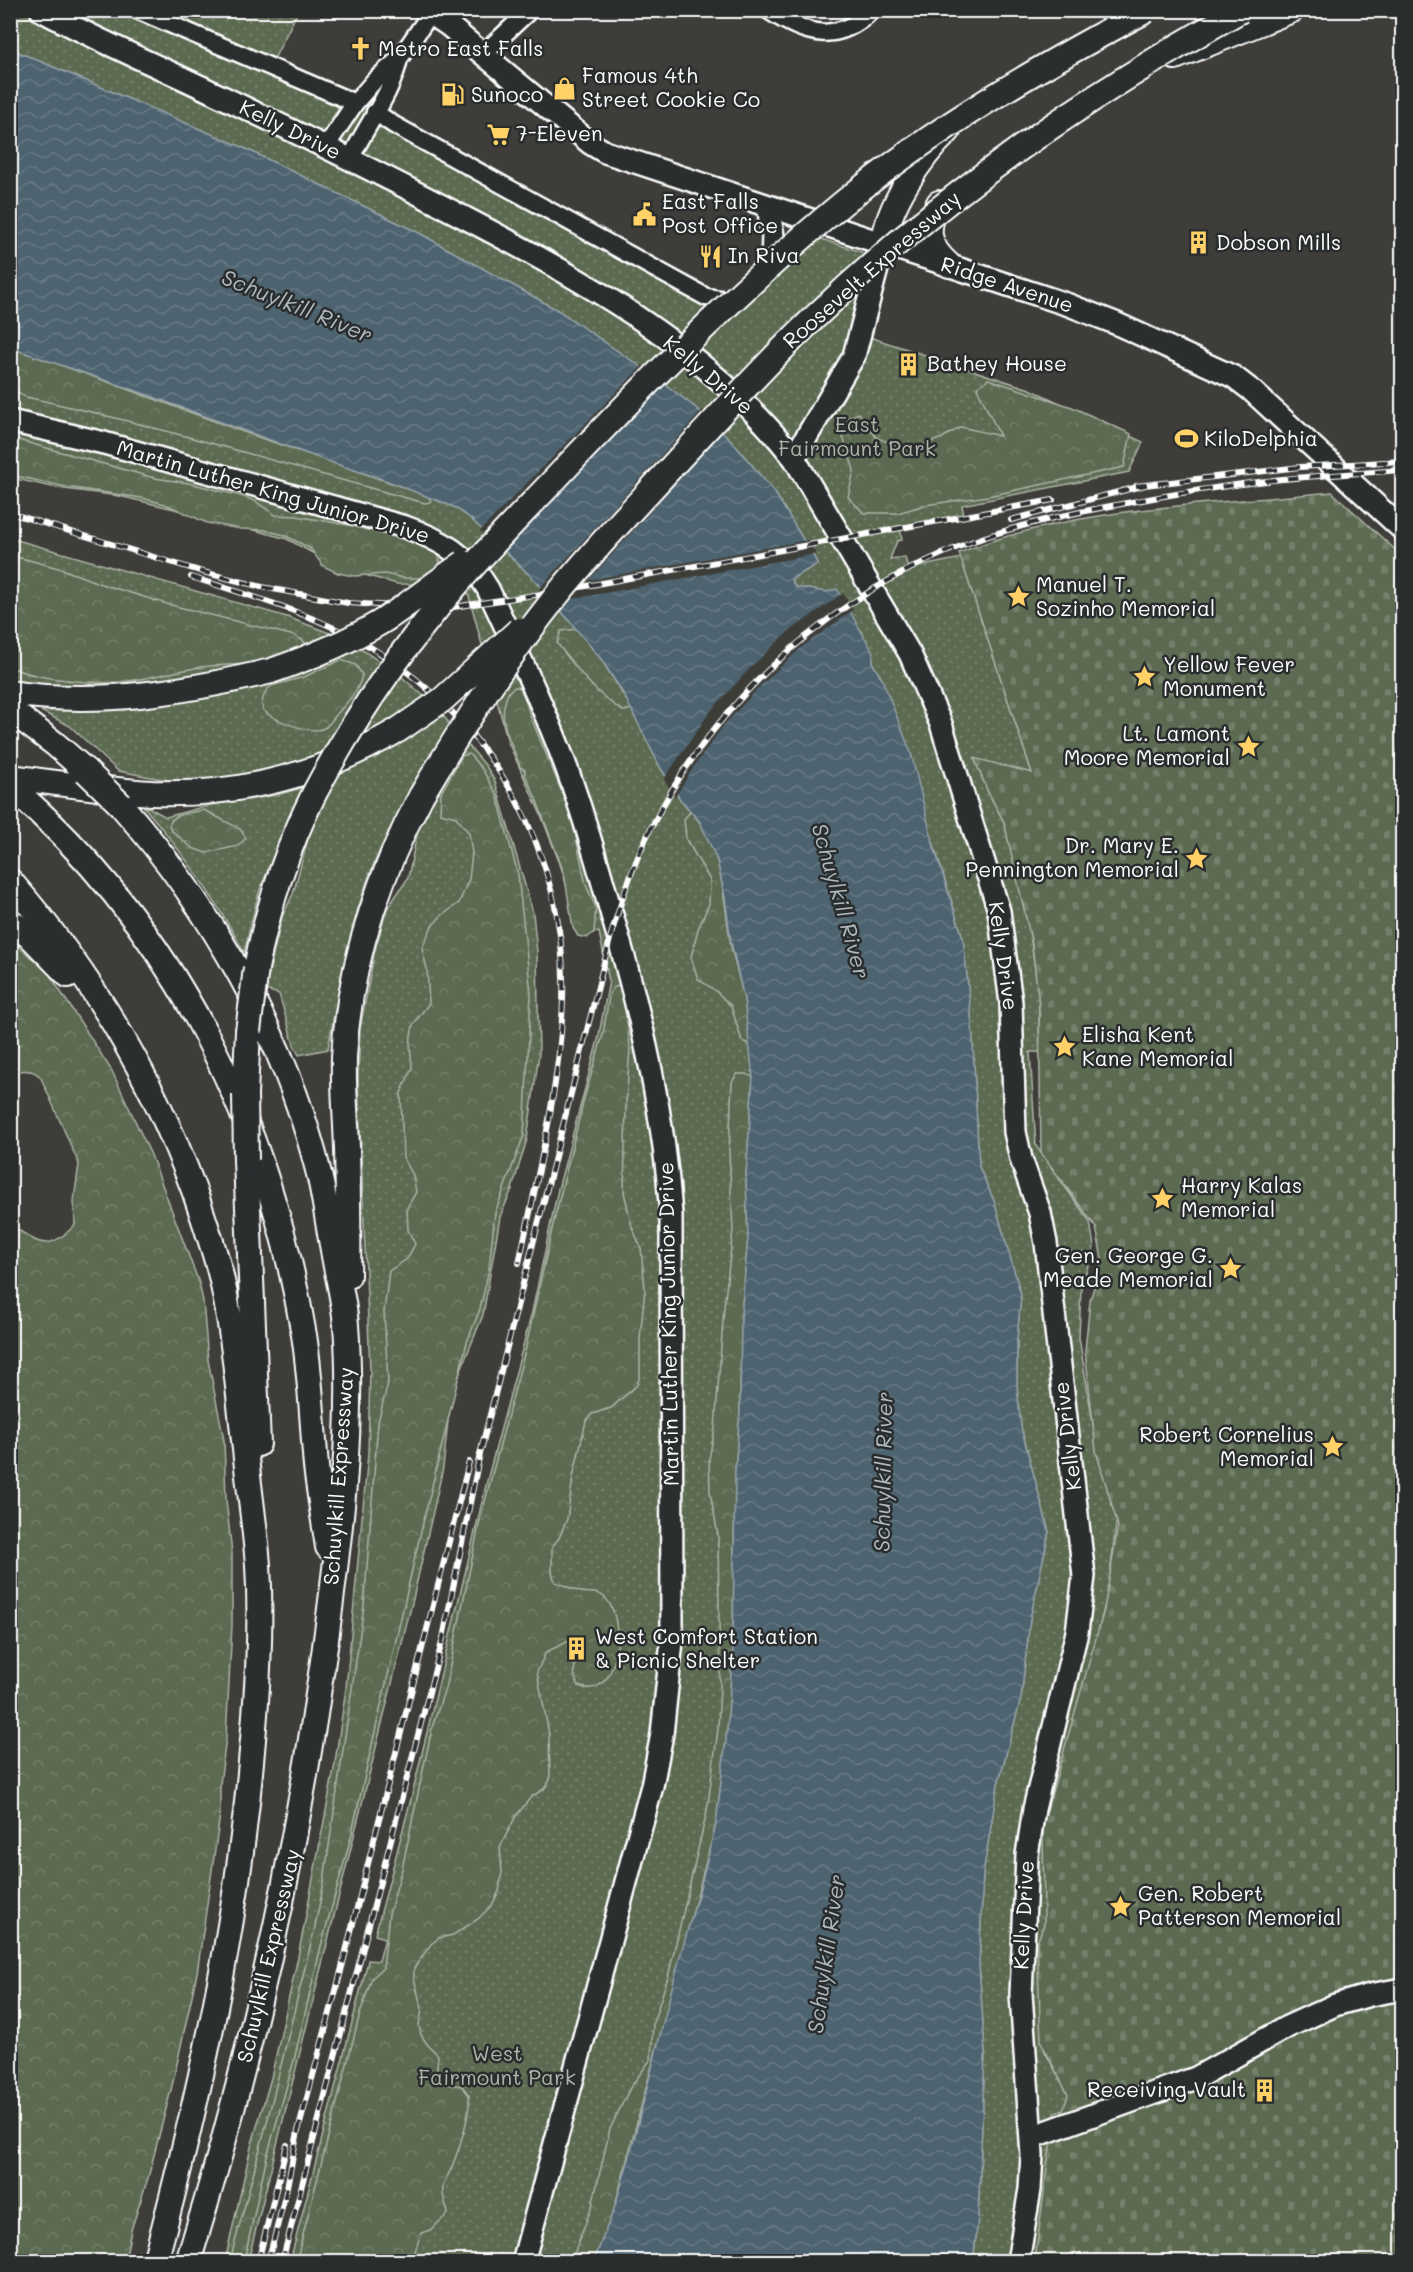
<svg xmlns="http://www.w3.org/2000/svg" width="1413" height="2272" font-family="Mali,sans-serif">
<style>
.grass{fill:url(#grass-dots);stroke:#aeb4a8;stroke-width:1.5}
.forest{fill:url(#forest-crowns);stroke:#aeb4a8;stroke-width:1.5}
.cemetery{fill:url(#cemetery-stones);stroke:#aeb4a8;stroke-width:1.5}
.water{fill:url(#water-waves);stroke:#94a1a9;stroke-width:1.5}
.pier{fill:#3e3d39}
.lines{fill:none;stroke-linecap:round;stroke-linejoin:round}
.minor-casing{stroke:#fff;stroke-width:21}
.major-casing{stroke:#fff;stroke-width:26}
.highway-casing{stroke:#fff;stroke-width:28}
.minor{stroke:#2a2d2e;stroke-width:16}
.major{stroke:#2a2d2e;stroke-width:21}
.highway{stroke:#2a2d2e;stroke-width:24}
.rail-casing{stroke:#fff;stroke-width:6}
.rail{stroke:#2a2d2e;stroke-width:4;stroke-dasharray:11;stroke-linecap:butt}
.highway-bridge-casing{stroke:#fff;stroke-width:28;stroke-linecap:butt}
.highway-bridge{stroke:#2a2d2e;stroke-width:24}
.labels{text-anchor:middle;stroke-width:5;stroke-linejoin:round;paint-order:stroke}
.poi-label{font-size:21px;fill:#fff;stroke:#2a2d2e;text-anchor:start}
.street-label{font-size:21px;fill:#fff;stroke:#2a2d2e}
.park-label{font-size:21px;fill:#aeb4a8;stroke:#2a2d2e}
.water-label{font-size:22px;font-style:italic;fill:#afb9bf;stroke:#2a2d2e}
</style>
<defs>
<pattern id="grass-dots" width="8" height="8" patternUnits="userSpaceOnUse" patternTransform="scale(1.5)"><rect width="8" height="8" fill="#5c6a51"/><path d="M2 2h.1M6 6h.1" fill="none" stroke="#74806b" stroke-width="1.8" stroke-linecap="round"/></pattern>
<pattern id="forest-crowns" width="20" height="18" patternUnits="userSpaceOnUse" patternTransform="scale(1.5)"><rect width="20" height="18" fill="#5c6a51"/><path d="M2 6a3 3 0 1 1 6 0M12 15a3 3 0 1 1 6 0" fill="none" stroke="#74806b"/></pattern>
<pattern id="cemetery-stones" width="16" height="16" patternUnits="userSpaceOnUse" patternTransform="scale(1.5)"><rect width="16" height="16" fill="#5c6a51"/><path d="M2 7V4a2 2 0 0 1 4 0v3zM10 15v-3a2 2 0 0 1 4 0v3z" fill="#74806b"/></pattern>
<pattern id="water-waves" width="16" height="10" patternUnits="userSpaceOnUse" patternTransform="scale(1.5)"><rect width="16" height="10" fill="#4d6370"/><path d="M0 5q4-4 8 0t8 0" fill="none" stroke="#687a85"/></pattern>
</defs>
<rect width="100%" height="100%" fill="#3e3d39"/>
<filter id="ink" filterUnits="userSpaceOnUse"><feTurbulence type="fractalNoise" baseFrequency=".0167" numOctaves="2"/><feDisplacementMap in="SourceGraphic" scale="12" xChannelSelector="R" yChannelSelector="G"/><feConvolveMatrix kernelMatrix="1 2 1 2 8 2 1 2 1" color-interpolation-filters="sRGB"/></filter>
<g filter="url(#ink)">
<path class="grass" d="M11,11h111l212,89 4,9 -7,11 16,9 33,-45 3,2 -28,47 24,-7h6l339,189 94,-77 50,16 -14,78 176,57 113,53 -14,30 -167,33 2,11 -64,11 2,13 -5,1 -7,18 15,-2 3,12 53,-11 71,215 -57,-14 13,33 16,30 24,99 10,69 2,62h-10l6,94 54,76 4,25 -13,41 -2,49 16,99 23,72 -10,83 -28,119 -37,332 2,10 20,36 22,15 -32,10 10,29 -27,119h-65l5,-42 7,-165 -6,-89 4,-92 15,-89 23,-86 9,-79 19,-87 -28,-105 -4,-40v-48l4,-44 -27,-94 -15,-34 -7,-142 -9,-87 -81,-259 -9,-15v-12l-46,-60 -32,-5 -4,-8 27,-15 -43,-71 -45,-54 -33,-30 -40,-31 -98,-67 -140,-78 -177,-86 -231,-98z
M159,11l139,-1v1l-24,48z
M11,348l371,131 72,28 16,11 68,65 63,76 22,34 37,74 20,32 20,23 50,223 3,32 -5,161 -32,586 -72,277 -50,160h-304l78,-300v-1l11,1 6,-23 -10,-3 36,-136 77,-322 44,-165 26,-123 40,-149 11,-59 -10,-49 -11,2 -15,-28 -13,-42 -19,-49 -33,-73 -42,-157 -69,-1 -57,-16 -53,-29 -83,-23 -85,-20 -62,-8 -46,-10z
M10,538l277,79 53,20 24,14 39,27 30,26 53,62 9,15 38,132 4,39 2,102 -12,85 -15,50 -12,28 -17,98 -21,52 -12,35 -7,66 -30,131 -165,662h-23l26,-114 20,-69 27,-121 36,-188 12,-81 22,-234 2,-84 -12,-292 2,-49 15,-79 12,-41 21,-31 10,-49 14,-29 -19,-9c-53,75 -70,169 -85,258l-29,6 -5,-10 -15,-51 -14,-4 17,-73 11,-23 15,-55 -25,-6 -24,59 -15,60c-28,-52 -61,-100 -100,-145h4l18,10 44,-12 67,-10 28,-8 54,-23 30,-19 -69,12 -62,16 -42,7 -43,1 -55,-10 -48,-45 -29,-15c62,-1 123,-5 185,-18l-66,-6 -150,-1z"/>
<path class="forest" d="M11,348c75,25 149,53 224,81 64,23 130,43 194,68l2,5 -6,1c-133,-36 -265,-77 -399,-106l-15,-9z
M988,379l84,28 59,27 -7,33 -136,29 -63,9 -27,8h-34l-16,-16 6,-27 -16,-48 21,-9 17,24 31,14 35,-13 19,-11 39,9 -23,-48z
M11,438l143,40 35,5 52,13 14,5 20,14 21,1 52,9 73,18 17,9 2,10 -5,8 -16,8h-15l-19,-4 -31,2 -16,-3 -15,-7 -13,-18 -26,-13 -19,-5 -24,-1 -34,-6 -42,-19 -23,-6 -76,-11 -55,-12z
M10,555l52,14 39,15 66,20 128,32 10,6 -1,5c-26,20 -71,16 -103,20 -24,4 -48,10 -72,14 -26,4 -53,0 -79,-3 -12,-2 -29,-5 -40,-12z
M577,629l24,30 31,50 -9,2c-28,-17 -46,-42 -66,-68l4,-12z
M341,660l15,5 6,10c-3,16 -15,27 -25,39 -4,4 -7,11 -13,14 -13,7 -51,-8 -61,-18 -2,-9 1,-18 8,-24l33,-9z
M515,687l7,1 7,25 42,101 15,71 10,23 -2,24 -7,6 -9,-2 -5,-8 -9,-55 -29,-77 -10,-21v-5l-5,-3c-6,-22 -22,-41 -15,-65 2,-7 3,-12 10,-15z
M469,754l13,15 15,26 21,80 13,119 -7,141 -29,78 -6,56 -9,40 -13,33 -50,206 -67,293 -29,105 -27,114 -28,100 -22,101h-14l38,-143 46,-187 9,-44 41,-281 14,-184 10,-39 -4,-71 5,-41 18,-12 8,-15 -7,-14 -1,-22 9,-16 -3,-17 -10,-18 -2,-64 11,-25 -2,-25 3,-18 16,-22 -2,-34 -5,-21 10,-22 9,-10 18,-13 10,-24 3,-26 -3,-20 -13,-16 -16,-4 1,-20 21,-37z
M204,810l36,19 6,9 -8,8 -32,7 -14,-5 -21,-18 -2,-5c5,-13 23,-12 35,-15z
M691,811c33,38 32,88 40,135 4,18 9,35 13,53 3,15 4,31 6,46l-8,-4 -11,-35 -15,-15 -18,-12 -7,-22 7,-28 11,-25 1,-24 -24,-41 -2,-20z
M11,940l37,32 64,99 39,84 48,128 4,18 5,59 16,80 2,60 6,53v72l-6,113 -6,46v31l-23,158 -25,113 -24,92 -17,52 -6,31h-114v-1036c28,18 35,29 64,0l-1,-25 5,-36 -38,-86c-7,-10 -20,-8 -30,-5z
M618,986l6,9 6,53 -4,56 -2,88 8,35 9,21 4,41 -5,49v38l-3,9 -26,23 -19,6 -6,7 -13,56 -6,42 -8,19 -7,9v25l3,10c9,2 17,8 26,10 7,2 16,-1 22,4 24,17 19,107 -25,90 -7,-15 -3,-23 3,-38l-5,-7 -9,1 -21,10 -9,20 12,62 1,46 -6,9 -13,8 -15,19 -16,31 2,25 -3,19 -7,14 -14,14 -25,16 -14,3 -8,6 -17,24v10l8,32 -3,15 2,10 6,9 11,11 -2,24 9,5 17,2 7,9c2,18 -9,52 -16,69 -2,7 -8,15 -10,22 -2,11 4,18 5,28l-18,16 -9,3 -9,28 -116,1 63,-245 13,-39 11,-10 6,-54 13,-45 30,-141 14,-43 34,-165 45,-169 28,-126 32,-130 18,-60 6,-39 4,-8z
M737,1074h9l7,3 -7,99 2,62 -7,78 -1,97 -5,57 -2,178 -6,83 -11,93 -102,385 -20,52 -23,1 21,-56 18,-77 20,-41 21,-29 2,-36 15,-46 39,-166 11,-82 2,-43 -2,-151 -8,-43 -1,-33 6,-31 9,-121 9,-77 -4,-79 3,-69z"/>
<path class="cemetery" d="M1332,492l70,64v1705h-367l14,-108 19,-58 -27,-53 -4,-99 7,-19 -1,-100 61,-214 14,-84 -22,-75 -11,-101 5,-49 12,-42 -6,-32 -55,-74 -2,-148 -7,-61 -28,-122 -16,-30 -14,-34 58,15 -73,-220c115,-47 250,-48 373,-61z"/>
<path class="water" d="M11,49l231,98 177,86 140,78 98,67 40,31 33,30 45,54 43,71 -27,15 4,8 32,5 10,-3 36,63v12l9,15 29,74 23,94 29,91 9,87 7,142 15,34 27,94 -4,44v48l4,40 28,105 -19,87 -9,79 -23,86 -15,89 -4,92 6,89 -7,165 -5,42h-379l20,-52 15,-50 50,-199 21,-72 16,-64 11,-93 6,-83 2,-178 5,-57 1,-97 7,-78 -2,-62 7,-99 -9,-78 -13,-57 -6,-45 -8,-37 -17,-38 -20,-23 -20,-32 -37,-74 -22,-34 -63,-76 -68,-65 -16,-11 -72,-28 -55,-18 -193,-71 -123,-42z"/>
<path class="pier" d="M643,365l23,16 -165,170 -21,-20z
M703,410l21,19 -135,151 219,-40 8,14 -244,45 -12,15 -21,-25z
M843,593l10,17 -51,37 -40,37 -38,41 -31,43 -18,29 -11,-18 45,-66 40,-44 38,-36z"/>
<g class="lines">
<defs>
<path id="minor" d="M137,10l218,93
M768,10c37,25 69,35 104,0
M483,54l47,-44
M375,112l19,13 312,172 20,3
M325,148l30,-45 19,-22 25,-22 34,-49
M350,160c15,-34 41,-64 49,-101"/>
<path id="major" d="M41,10c57,31 117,56 175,84 86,41 171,83 255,127 117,61 240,131 323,237l116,196 31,70 58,187 12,92 4,129 6,27 19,54 6,30 38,333 -7,56 -43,177 -7,46 -6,139 11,161 -2,34 -12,73
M426,10l22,15 142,118 15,9 464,153 46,18 119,54 17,13 151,139
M768,206l5,30 -1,26
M10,421l94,22 301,84c35,12 64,29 83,62 28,61 58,121 80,183 19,52 33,105 48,157 27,94 48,187 55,285l1,427 -10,93 -10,52 -129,476
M794,458l60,-102 28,-106
M1032,2137l164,-59 91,-51 48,-22 35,-10 32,-6"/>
<path id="highway" d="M1175,57l117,-47
M939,203c-15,25 -12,43 10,62
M884,244c2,-36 37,-88 64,-113
M10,693c88,13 176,-1 261,-22
M10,710l45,34 31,27
M10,777c48,6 95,13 142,16 88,3 171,-19 246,-63
M10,786c166,142 258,336 294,549 7,44 8,87 12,131 3,27 8,54 12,81
M121,805c91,104 165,234 198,369 6,25 9,51 14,76 4,25 11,50 13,75 8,107 -7,217 -21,322 -29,209 -74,413 -137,615
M10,881c81,93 143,197 185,312 9,27 19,55 26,83 13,57 17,116 24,173 4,39 10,78 13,116 4,65 -1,132 -7,197 -15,170 -52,335 -96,500
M10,921l22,17 36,37
M256,968c12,-61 30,-118 58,-174
M245,1094l3,-63
M246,1160l12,284
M348,1276c1,-43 0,-85 -1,-128 -1,-30 -4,-61 -3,-91 5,-93 34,-180 77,-261"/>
</defs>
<use href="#minor" class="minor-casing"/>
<use href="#major" class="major-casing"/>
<use href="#highway" class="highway-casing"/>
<use href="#minor" class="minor"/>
<use href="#major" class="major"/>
<use href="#highway" class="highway"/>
<defs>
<path id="rail" d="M1136,486l164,-19 102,-6
M10,513l193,59 59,15 86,16 92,6 108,-16 505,-93
M1011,520l134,-35
M191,577c60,19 127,38 181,71 122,74 196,209 191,352 -3,87 -26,178 -44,263
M258,2262l29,-117
M268,2262l18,-70 12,-61 40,-148 131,-521
M282,2262l161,-624 36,-180 132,-523c11,-37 23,-73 40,-107 66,-131 183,-235 320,-286 47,-17 96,-28 145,-37 55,-11 111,-20 167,-26 40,-4 80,-6 119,-9"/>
</defs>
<use href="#rail" class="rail-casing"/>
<use href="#rail" class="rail"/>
<defs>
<path id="highway-bridge" d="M271,671c38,-13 75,-28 110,-49 29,-18 55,-40 83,-59
M398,730l44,-30 77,-70
M86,771l35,34
M314,794c40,-76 88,-146 144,-211 37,-43 77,-82 115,-123 86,-90 174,-178 270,-257 93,-76 198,-137 304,-193
M421,796c41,-70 86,-138 136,-201 37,-46 79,-89 119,-133 46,-49 91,-100 140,-146 127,-122 271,-220 425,-306
M248,1031l8,-63
M245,1094l1,66"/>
</defs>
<use href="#highway-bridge" class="highway-bridge-casing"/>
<use href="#highway-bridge" class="highway-bridge"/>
</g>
</g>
<defs>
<symbol id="church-bare" viewBox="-9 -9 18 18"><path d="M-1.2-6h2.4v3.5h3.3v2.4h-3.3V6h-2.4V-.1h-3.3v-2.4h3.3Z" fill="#ffd166" stroke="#2a2d2e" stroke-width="2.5" paint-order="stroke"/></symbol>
<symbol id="shop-bare" viewBox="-9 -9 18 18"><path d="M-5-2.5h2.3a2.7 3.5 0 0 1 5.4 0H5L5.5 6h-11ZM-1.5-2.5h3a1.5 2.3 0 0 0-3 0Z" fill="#ffd166" stroke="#2a2d2e" stroke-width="2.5" paint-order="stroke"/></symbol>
<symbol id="fuel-bare" viewBox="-9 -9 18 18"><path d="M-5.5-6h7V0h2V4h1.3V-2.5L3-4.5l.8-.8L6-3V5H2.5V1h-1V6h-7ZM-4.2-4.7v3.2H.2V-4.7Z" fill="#ffd166" stroke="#2a2d2e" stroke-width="2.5" paint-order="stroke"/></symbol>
<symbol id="supermarket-bare" viewBox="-9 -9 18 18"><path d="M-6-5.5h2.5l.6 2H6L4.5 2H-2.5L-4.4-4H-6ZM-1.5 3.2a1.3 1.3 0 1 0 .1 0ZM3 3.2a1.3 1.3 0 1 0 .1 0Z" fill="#ffd166" stroke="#2a2d2e" stroke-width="2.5" paint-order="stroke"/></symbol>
<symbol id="civic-bare" viewBox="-9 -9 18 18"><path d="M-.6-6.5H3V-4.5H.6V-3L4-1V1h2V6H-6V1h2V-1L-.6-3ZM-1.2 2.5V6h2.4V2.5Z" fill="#ffd166" stroke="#2a2d2e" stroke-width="2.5" paint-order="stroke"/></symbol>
<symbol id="building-bare" viewBox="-9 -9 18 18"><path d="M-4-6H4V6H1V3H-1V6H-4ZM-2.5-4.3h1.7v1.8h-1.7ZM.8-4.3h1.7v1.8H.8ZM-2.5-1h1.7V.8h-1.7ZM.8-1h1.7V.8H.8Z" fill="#ffd166" stroke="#2a2d2e" stroke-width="2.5" paint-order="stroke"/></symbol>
<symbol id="restaurant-bare" viewBox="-9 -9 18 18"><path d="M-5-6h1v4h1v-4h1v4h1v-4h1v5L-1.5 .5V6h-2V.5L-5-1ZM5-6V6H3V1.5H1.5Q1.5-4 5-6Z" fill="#ffd166" stroke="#2a2d2e" stroke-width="2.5" paint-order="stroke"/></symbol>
<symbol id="stadium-bare" viewBox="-9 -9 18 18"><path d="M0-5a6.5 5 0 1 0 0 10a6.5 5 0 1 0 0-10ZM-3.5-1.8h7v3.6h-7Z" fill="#ffd166" stroke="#2a2d2e" stroke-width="2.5" paint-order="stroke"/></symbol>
<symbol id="sight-bare" viewBox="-9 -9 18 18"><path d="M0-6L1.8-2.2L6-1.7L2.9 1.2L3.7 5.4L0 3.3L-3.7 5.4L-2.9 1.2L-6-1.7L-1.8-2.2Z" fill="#ffd166" stroke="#2a2d2e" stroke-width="2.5" paint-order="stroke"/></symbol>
</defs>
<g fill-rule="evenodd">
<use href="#church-bare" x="344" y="32" width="33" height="33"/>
<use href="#shop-bare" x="548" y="72" width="33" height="33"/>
<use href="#fuel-bare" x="436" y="78" width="33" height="33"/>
<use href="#supermarket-bare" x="482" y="118" width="33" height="33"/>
<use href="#civic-bare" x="628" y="198" width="33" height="33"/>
<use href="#building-bare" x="1182" y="226" width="33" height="33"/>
<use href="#restaurant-bare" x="694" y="240" width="33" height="33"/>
<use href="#building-bare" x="892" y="348" width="33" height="33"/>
<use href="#stadium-bare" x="1170" y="422" width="33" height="33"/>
<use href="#sight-bare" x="1002" y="580" width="33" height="33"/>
<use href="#sight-bare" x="1128" y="660" width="33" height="33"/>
<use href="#sight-bare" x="1232" y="730" width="33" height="33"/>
<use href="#sight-bare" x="1180" y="842" width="33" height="33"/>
<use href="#sight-bare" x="1048" y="1030" width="33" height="33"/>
<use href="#sight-bare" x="1146" y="1182" width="33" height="33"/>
<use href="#sight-bare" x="1214" y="1252" width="33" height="33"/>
<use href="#sight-bare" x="1316" y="1430" width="33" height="33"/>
<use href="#building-bare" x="560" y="1632" width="33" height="33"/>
<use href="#sight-bare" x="1104" y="1890" width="33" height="33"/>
<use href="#building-bare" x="1248" y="2074" width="33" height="33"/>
</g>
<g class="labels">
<g class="poi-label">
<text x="378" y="56">Metro East Falls</text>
<text x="582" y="83">Famous 4th<tspan x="582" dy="24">Street Cookie Co</tspan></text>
<text x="471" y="102">Sunoco</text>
<text x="516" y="141">7-Eleven</text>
<text x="662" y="209">East Falls<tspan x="662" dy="24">Post Office</tspan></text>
<text x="1216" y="250">Dobson Mills</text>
<text x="728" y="263">In Riva</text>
<text x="927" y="371">Bathey House</text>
<text x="1204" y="446">KiloDelphia</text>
<text x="1036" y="592">Manuel T.<tspan x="1036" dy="24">Sozinho Memorial</tspan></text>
<text x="1163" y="672">Yellow Fever<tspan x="1163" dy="24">Monument</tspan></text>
<text x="1230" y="741" text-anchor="end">Lt. Lamont<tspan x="1230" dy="24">Moore Memorial</tspan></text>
<text x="1179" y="853" text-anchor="end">Dr. Mary E.<tspan x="1179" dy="24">Pennington Memorial</tspan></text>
<text x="1082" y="1042">Elisha Kent<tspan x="1082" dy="24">Kane Memorial</tspan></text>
<text x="1181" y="1193">Harry Kalas<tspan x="1181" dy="24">Memorial</tspan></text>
<text x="1213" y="1263" text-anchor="end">Gen. George G.<tspan x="1213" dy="24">Meade Memorial</tspan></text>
<text x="1314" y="1442" text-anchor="end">Robert Cornelius<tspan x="1314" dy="24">Memorial</tspan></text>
<text x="595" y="1644">West Comfort Station<tspan x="595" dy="24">&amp; Picnic Shelter</tspan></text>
<text x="1138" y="1901">Gen. Robert<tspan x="1138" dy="24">Patterson Memorial</tspan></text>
<text x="1246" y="2097" text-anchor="end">Receiving Vault</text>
</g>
<g class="street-label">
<text transform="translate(290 130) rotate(26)" y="7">Kelly Drive</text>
<text transform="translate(872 270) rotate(-41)" y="7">Roosevelt Expressway</text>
<text transform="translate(1007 285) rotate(18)" y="7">Ridge Avenue</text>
<text transform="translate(708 375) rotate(40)" y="7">Kelly Drive</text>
<text transform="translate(273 492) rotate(16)" y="7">Martin Luther King Junior Drive</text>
<text transform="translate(1003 956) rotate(82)" y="7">Kelly Drive</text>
<text transform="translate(669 1324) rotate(-91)" y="7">Martin Luther King Junior Drive</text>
<text transform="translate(1068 1436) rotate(-97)" y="7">Kelly Drive</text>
<text transform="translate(339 1476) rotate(-86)" y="7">Schuylkill Expressway</text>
<text transform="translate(1024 1915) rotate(-87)" y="7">Kelly Drive</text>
<text transform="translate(269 1956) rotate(-77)" y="7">Schuylkill Expressway</text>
</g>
<g class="park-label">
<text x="857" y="432">East<tspan x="857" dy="24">Fairmount Park</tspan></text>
<text x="497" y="2061">West<tspan x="497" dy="24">Fairmount Park</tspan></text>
</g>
<g class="water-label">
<text transform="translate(297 306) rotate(22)" y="8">Schuylkill River</text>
<text transform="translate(841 901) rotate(74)" y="8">Schuylkill River</text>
<text transform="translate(883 1472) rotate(-89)" y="8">Schuylkill River</text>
<text transform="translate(826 1954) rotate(-82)" y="8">Schuylkill River</text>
</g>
</g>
<rect width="1413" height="2272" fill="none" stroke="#2a2d2e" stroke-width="36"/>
<rect x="18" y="18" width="1377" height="2236" fill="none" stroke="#fff" stroke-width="2" filter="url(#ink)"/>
</svg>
